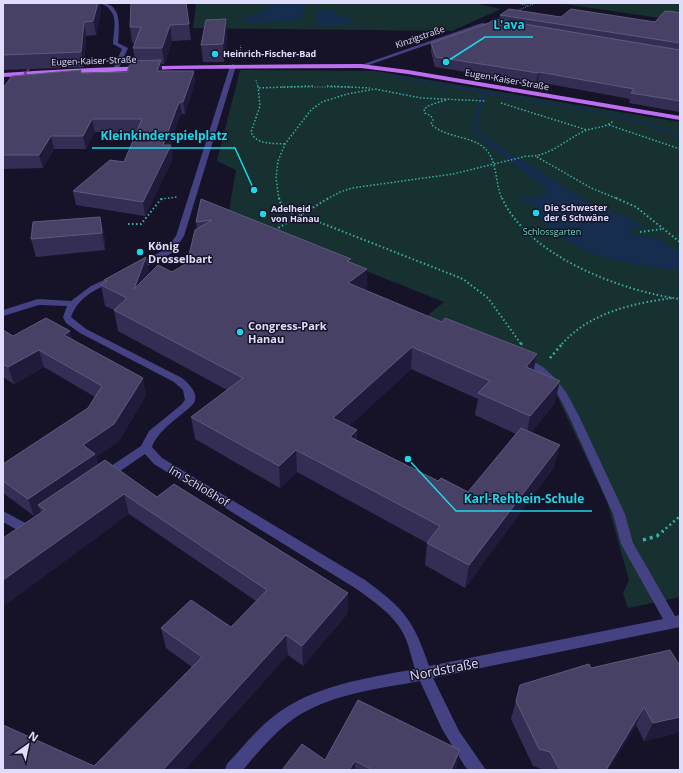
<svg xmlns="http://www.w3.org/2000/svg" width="683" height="773" font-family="'Open Sans',sans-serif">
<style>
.green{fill:#163130}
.water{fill:#162d4e}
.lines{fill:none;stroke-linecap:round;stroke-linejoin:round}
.stream{fill:#162d4e;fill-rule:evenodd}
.path-far4{stroke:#3cb0a7;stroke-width:1;stroke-dasharray:1 1.5;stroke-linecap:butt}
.path-far3{stroke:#3cb0a7;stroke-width:1.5;stroke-dasharray:1.5 2;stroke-linecap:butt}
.path-far2{stroke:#3cb0a7;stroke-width:2;stroke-dasharray:1.5 2.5;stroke-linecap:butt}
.path-far1{stroke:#3cb0a7;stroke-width:2.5;stroke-dasharray:2 3;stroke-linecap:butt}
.path{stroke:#3cb0a7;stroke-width:3.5;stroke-dasharray:3 4;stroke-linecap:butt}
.minor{fill:#444282;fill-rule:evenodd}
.major{fill:#be6ef1;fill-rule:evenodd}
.wall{fill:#352e54;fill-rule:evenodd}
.shaded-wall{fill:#211b3b}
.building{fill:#474166;stroke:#5f597d}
.oneway{stroke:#623c82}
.poi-dot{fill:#1bd8e9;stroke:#161328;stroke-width:1.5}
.labels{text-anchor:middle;stroke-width:3;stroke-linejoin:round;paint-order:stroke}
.far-street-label{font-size:9px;fill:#e0ddfc;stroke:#161328}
.far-poi-label{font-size:9px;font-weight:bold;fill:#e0ddfc;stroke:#161328;text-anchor:start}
.far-park-label{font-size:9px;fill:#6ed6ba;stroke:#161328}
.poi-label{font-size:11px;font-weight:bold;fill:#e0ddfc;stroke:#161328;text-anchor:start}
.street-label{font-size:11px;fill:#e0ddfc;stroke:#161328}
.near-street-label{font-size:13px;fill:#e0ddfc;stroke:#161328}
.leader{fill:none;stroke:#1bd8e9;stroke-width:1.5}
.callout-dot{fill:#1bd8e9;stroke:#161328;stroke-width:1.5}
.callout-label{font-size:12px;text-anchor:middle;font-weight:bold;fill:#1bd8e9;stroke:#161328;stroke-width:3;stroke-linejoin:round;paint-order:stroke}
</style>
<rect width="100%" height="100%" fill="#161328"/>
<path class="green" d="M196,3h278l27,6 -49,22 -259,-3z
M557,3h123v18z
M240,70l135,1 305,51v475l-52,11 -5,-15 6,-13 -22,-78 -52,-110 -133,-72 22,-18 -216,-86 8,-46 -19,-9z"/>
<path class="water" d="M270,3h35l-4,19 -34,-1 -14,3 -13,-5 28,-10z
M317,9h20l-1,6 13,2 4,4 -9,4h-29l1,-3h22l-22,-1z
M471,132h6l120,75 26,8 20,11 -10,2 -2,2v3c8,5 14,2 22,4 10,3 20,11 27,17v13l-10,3c-58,-11 -89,-10 -133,-54l5,-2 -10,-11 -11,1 -1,-7c11,0 19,1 28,-5v-2z"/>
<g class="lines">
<path class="stream" d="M396,76l196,34 49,10 39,14v3l-40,-15 -48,-10 -107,-18 -9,38 -2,1 -2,-1 9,-39 -86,-15 -1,-1z"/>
<path class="path-far4" d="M517,3l12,3
M516,11l20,-8
M240,53l1,-8
M256,80l2,7
M282,87h70"/>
<path class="path-far3" d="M258,86l2,20 -9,26c5,13 22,11 34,12
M327,86l43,2
M259,88l54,-2
M446,100l-16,5 -6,4 1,4 6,3 2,4 -2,4c16,16 47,10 59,31 7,13 6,30 12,44
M501,103l86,27
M609,125l71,24
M537,157l54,31 27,11
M161,199l16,-2
M279,199l-3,-21 2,-17 7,-17 26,-34 11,-8 25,-8 28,-5 46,9 65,3
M327,199l13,-7 12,-4 101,-14 74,-18c22,2 40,-18 60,-26 9,-3 19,-2 26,-9"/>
<path class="path-far2" d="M279,198l1,4 16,16
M502,198c26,58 119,93 178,101
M616,198l20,9 44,35
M301,215l162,64 25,19 33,46
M128,224h13l21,-26
M275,230l54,-32
M640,232l22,-3
M562,344c27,-31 71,-41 111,-46"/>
<path class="path-far1" d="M521,343l1,2
M550,358l13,-15
M662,532l18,-16"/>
<path class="path" d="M643,540l14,-4 6,-5"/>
<path class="minor" d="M100,3c23,0 19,24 18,40l10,5 -10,22 -5,-1 9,-20 -9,-5c0,-10 5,-26 -3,-34 -2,-4 -7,-5 -10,-7z
M482,23l18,3 -2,1 -14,-2 -121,42 -5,-1z
M233,64l3,2 -52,170 -12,17 -34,18h-6v-4l34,-18 10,-13 54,-170z
M117,274l3,1v4c-20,8 -41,16 -49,38l15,12 96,49c7,6 17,15 12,25 -14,15 -35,25 -42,44l10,11 203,122c39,29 48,39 64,86l234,-47 -42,-75 -8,-30 -44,-98 -12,-23 -9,-12 -11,-10 -17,-10 -2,-2 2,-2 3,-1 20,11 11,10 12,15 13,24 46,98 8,29 42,73 5,-1v12l-247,51 26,53 27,39h-18l-4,-5 -22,-36 -22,-48c-42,8 -92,13 -128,39 -19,14 -34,32 -49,50h-18l2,-6c15,-16 29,-34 47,-48 39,-31 94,-38 141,-47 -4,-12 -6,-25 -12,-36 -10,-19 -31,-33 -48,-45l-201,-124 -9,-10 -35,24h-8l-2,-3 2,-3 39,-26 8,-15 32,-26 4,-5 -2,-10 -9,-8 -94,-49 -14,-10 -3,-6 4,-11 -28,-1 -36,11v-6l35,-11 33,2 20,-15z
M3,511l28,15 2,3 -2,3c-9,3 -20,-6 -28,-10z"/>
<path class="major" d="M361,64l47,6 272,46v4l-272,-46 -47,-6 -186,1 -172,8v-4c119,-9 239,-8 358,-9z"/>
</g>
<path class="wall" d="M3,3h98v8l-5,24 -10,1 -2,31 -81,3z
M186,3l5,37 -19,1 -8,23h-3l1,7h32l1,11 -10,32h-3l-3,3 -9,28 3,13 -28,58 -69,-11 -3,-14 51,-29 13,-30h-42l-9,17h-32l-11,19 -40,1v-81l78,-15 46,-1 8,-11 -2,-13 2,-5h-3l-2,-16z
M680,13v99l-51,-9 1,-4 -92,-17 -2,1 -101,-16 -4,-15v-9l68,-23 1,-5 61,2 94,5z
M227,36l-3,26h-21l-2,-17z
M201,199l150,64 16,6v21h-1l76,32 95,32 -3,16 21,33 -24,29 23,35 -89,121 -40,-23 2,-22 -130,-71 -17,16 -85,-49 -4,-22 36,-27 -109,-59 -4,-21 -9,-4 -4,-21 4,-2 -1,-3 68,-8 15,-9 10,-35 -1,-6zM411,369l67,30 -3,16 41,19 -48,58 -30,-11 -81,-41v-10l-8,-4z
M100,217l4,17 1,16 -69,7 -5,-18z
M3,330l10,6 59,3 74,56 -27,46 -23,16 2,7 59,33 191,96v20l-45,53 -15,-11 -194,111 98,-99 -26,-19 -5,-20 70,-1 25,-26 -127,-87 -88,-1v-1l-7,4 -31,-23v-29l85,-56 7,-11 -51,-30 -30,17 -11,-7z
M680,666v62l-3,5 -33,8 -8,-16 -28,45h-64l-11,-4 -22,-47 5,-18 75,-33z
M358,700l98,70h-174l43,-10z"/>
<path class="shaded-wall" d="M98,3h3v8l-5,24 -3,-14z
M226,19l1,17 -3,26 -1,-18z
M84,22l2,14 -2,31 -3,-15z
M170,25l2,16 -8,23 -2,-16z
M161,60l1,11h-5z
M194,71l1,11 -10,32 -2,-12z
M539,72l-1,10 -2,1 2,-10z
M180,102l2,12 -3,3 -13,39 5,-11 2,13 -28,58 -2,-14 35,-97z
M92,119l3,13 -9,17 -3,-13z
M51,136l3,13 -11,19 -4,-13z
M100,217l4,17 1,16 -3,-17z
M146,257l4,20 -16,12z
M351,259v20l-4,-18z
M367,269v21l-19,14v-21z
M70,331l5,17 -11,-13z
M412,347l-1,22 -78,72v-23z
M39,350l5,17 -30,17 -6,-17z
M537,354l-5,22 -6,-9z
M143,378l3,17 -27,46 -23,16 4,15 -62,33 3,7 -7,4 -6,-17 55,-54z
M560,381l-5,22 -29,36 4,-23z
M357,430l-1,22 -6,-15z
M560,445l-6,22 -89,121 4,-23z
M296,450l1,22 -17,16 -1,-22z
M124,494l5,20 -126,93v-27z
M348,593v20l-45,53 -1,-20z
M286,635l2,20 -103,115h-22z
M680,705v23l-3,5 -33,8 9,-18z
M644,707l-8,18 -28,45h-2z
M460,750l-4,20h-5z
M355,761v9h-6z"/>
<path class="building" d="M3,3h95l-5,18 -9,1 -3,30 -78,3z
M131,3h55l3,21 -19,1 -8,23h-29l8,-21h-11z
M509,9l52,8 10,-8 84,13 10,-11 11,1 4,1v30l-180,-28z
M226,19l-3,25 -22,1 5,-25z
M494,19l186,31v51l-49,-8 3,-4 -95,-17 -1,1 -102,-16 -5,-14 58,-20z
M161,60l-4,11h37l-11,31h-3l-2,3 -15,40h8l-28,57 -70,-11 37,-31 14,2 18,-43h-50l-9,17h-32l-12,19h-36v-67l9,-12 69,-6v3l46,-1 4,-11z
M201,199l150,60 -4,2 20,8 -19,14 94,39 3,-4 92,36 -11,13 34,14 -30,35 -52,-23 12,-12 -78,-34 -79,71 24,12 -7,7 88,44 3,-3 27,14 53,-64 39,17 -91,120 -42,-22 13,-17 -144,-76 -17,16 -88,-49 52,-39 -129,-68 13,-12 -26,-13 6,-4 -3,-1 42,-23 -12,32 24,-24 14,7 15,-9 8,-33 17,-10 -16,2z
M100,217l2,16 -71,6 2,-17z
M46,318l24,13 -6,4 79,43 -29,46 -31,21 12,9 -67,45 -25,-18v-17l85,-56 14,-22 -63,-36 -31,17 -5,-3v-34l10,6z
M105,460l52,37 17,-13 174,109 -46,53 -16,-11 -123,135h-160v-45l91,41 108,-109 -41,-29 30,-28 40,27 36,-37 -143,-96 -121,86v-42l42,-28 -7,-5z
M670,650l10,16v51l-27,6 -9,-16 -38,63h-44l-4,-3 -8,-15 -11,-3 -23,-48 4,-16 69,-21 2,4z
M358,700l102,50 -9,20h-78l-18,-9 -6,9h-67l20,-26 23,16z"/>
<defs><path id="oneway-chevron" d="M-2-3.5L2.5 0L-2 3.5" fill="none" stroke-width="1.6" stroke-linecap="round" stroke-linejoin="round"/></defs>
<use class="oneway" href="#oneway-chevron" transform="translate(27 73) rotate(175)"/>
<g class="poi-dot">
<circle cx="215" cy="54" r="4"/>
<circle cx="536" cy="213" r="4"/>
<circle cx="263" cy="214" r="4"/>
<circle cx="140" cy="252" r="4"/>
<circle cx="240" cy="332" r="4"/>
</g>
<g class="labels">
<g class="far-street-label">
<text transform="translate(420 37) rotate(-19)" y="3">Kinzigstraße</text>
<text transform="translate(94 61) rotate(-2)" y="3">Eugen-Kaiser-Straße</text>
<text transform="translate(507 80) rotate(10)" y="3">Eugen-Kaiser-Straße</text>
</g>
<g class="far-poi-label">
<text x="223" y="57">Heinrich-Fischer-Bad</text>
<text x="544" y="211">Die Schwester<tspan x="544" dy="10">der 6 Schwäne</tspan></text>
<text x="271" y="212">Adelheid<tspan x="271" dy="10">von Hanau</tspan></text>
</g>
<g class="far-park-label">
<text x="552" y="235">Schlossgarten</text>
</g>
<g class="poi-label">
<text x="148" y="250">König<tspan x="148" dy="13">Drosselbart</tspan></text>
<text x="248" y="330">Congress-Park<tspan x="248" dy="13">Hanau</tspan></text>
</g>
<g class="street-label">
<text transform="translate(199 486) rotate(31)" y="4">Im Schloßhof</text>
</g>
<g class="near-street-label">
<text transform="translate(444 669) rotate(-11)" y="5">Nordstraße</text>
</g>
</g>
<path class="leader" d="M446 62L485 37H533M254 190L235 148H92M408 459L456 511H592"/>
<g class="callout-dot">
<circle cx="446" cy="62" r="4"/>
<circle cx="254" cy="190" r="4"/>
<circle cx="408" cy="459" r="4"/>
</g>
<g class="callout-label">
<text x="509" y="29">L'ava</text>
<text x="164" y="140">Kleinkinderspielplatz</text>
<text x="524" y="503">Karl-Rehbein-Schule</text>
</g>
<rect width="683" height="773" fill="none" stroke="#e0ddfc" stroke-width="8"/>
<g transform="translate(28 745) rotate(33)" stroke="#161328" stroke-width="3" paint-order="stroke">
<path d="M0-3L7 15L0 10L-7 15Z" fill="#e0ddfc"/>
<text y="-6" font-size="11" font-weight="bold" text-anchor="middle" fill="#e0ddfc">N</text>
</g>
</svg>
